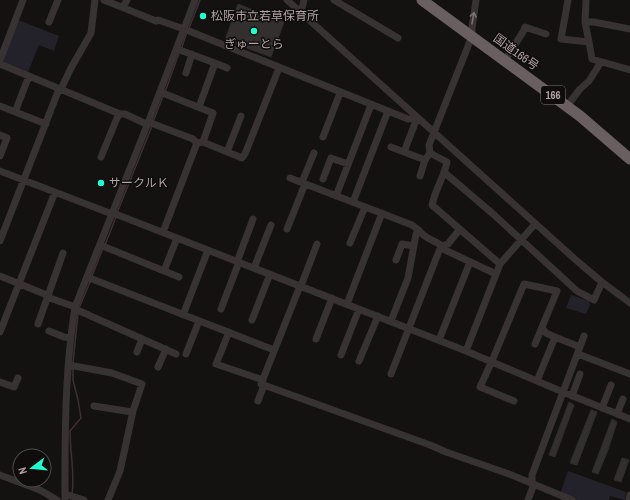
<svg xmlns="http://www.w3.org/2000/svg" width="630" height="500" font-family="'Archivo Narrow','Noto Sans JP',sans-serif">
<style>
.green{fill:#23222b}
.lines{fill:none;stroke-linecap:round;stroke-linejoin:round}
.stream{stroke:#412d36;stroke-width:1.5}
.building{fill:#322f2e;stroke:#2f2c2b}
.minor{stroke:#383232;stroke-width:7}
.highway{stroke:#695e60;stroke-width:11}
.oneway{stroke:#7c7071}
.poi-dot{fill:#22facf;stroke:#0e0d0c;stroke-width:1.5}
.labels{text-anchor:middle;stroke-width:3;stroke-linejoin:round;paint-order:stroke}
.shield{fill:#0e0d0c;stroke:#827577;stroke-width:1}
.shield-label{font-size:11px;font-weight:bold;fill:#b4a2a5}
.poi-label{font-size:12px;fill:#b4a2a5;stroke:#0e0d0c;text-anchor:start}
.street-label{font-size:12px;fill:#b4a2a5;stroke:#0e0d0c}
</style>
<rect width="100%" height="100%" fill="#131211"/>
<path class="green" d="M18,20l41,16 -5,15 -15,-6 -11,27 -23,-9 -2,-4z
M571,295l18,6 1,4 -4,9 -20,-6z
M568,471l58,21 -1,8 -15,-4 -1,4h-32l-17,-6z"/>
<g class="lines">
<path class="stream" d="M189,28l11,-28
M182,47l5,-15
M165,92l14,-39
M153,122l10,-26
M117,213l35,-87
M105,245l11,-28
M92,276l11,-28
M79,308l11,-26
M73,363l5,-49
M72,494c3,-19 -2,-42 -2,-63l11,-13 -3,-18 -5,-20v-13"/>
</g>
<path class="building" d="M238,4l46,18 -13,35 -46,-17z
M569,402l5,3 -19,52 -6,-2z
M591,410l6,2 -20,53 -7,-2z
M612,419l5,3 -9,28 -10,24 -6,-2z
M622,458l7,2 -8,22 -7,-2z"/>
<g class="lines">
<path class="minor" d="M104,0l52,21 2,-1 26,9 224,90 9,-1 -13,34 21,8 5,-7
M287,0l290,261 25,21 28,21
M334,0l64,38
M476,0l-4,28v8l-43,109 1,8 17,9c-3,15 -12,28 -15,43l68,59
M568,0l-7,39 28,3 -4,-20 1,-22
M123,7l4,-7
M301,12l3,-12
M49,22l9,-22
M585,22h9l36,7
M589,42l3,17 38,11
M177,49l38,14 -16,44
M0,60l23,-60
M505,60l18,-28 2,-5 21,7
M215,63l12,5
M0,64l120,50h5l19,9h7l42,16 4,4 6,-1 39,16 3,-4 34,-86
M186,73l6,-19
M61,89l10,-21 20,-35 4,-33
M160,92l53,21 -10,29
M0,106l46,18
M567,106l13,-17 9,-8 12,-19
M15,112l12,-31 3,-4
M0,135l7,3 -7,18
M323,137l17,-44
M391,147l13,5
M227,152l14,-36
M101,157l16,-39 3,-4
M0,171l112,43
M445,173l47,40 85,78 17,9 8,-18
M420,176l5,-16
M290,178l122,47c5,3 8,8 13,11 5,4 12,6 17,10l6,-2 12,-15
M323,179l8,-21 17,6
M302,182l12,-29
M336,196l35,-91
M353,202l35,-91
M113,213l353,138 97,41 67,27
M287,229l18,-45
M163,232l34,-89
M0,241l59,-152
M350,243l15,-36
M100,245l79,32
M396,260l6,-16 12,2
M237,262l16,-43
M254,268l17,-43
M164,271l13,-33
M0,276l47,19
M87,277l187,73
M300,286l-39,98 169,61 16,7 63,22 63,26
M301,286l16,-42
M47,297l28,10
M347,304l35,-91
M75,309l101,45
M221,309l18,-47
M183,315l25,-65
M252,320l18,-46
M391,321l17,-43 8,-44 3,-4
M38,324l25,-71
M49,331l15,6 6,1
M0,332l55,-140
M229,332l-13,32 47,16
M555,337l25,10
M316,339l16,-41
M439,340l31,-78
M466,351l34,-87 35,-40
M137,352l5,-13
M186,354l13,-33
M578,354l52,20
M341,355l18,-46
M359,361l19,-45
M492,361l32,-77 33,7 -22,53
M492,361l-12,26 34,14
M69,365l43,8 30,11 -9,27 -13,60 -12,29
M158,367l8,-18
M391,374l48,-123 3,-5 3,4 51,24
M537,381l18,-44 -9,-4 -4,-5
M0,382l14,5 4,-9
M572,396l8,-22
M258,401l6,-16
M94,406l38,6
M602,408l9,-23
M617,414l6,-15
M0,475l40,15 17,10
M532,483v-8l52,-139
M65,494l19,6
M65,500c0,-8 0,-16 0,-25 0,-55 1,-113 10,-168l73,-184 47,-123
M528,500l6,-16
M629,500l1,-5"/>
<path class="highway" d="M422,0l158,116 50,43"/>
</g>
<defs><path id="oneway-shaft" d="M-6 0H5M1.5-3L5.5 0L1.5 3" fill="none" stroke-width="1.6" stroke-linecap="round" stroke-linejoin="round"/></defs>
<use class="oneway" href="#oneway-shaft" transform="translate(473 18) rotate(-80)"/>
<g class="poi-dot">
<circle cx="203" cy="16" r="4"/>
<circle cx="254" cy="31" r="4"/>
<circle cx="101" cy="183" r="4"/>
</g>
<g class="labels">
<rect class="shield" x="541" y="86" width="24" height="18" rx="3"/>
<g class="shield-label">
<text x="553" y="99">166</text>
</g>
<g class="poi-label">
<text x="211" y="20">松阪市立若草保育所</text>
<text x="254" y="48" text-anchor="middle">ぎゅーとら</text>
<text x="109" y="187">サークルＫ</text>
</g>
<g class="street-label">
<text transform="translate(516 52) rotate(36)" y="4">国道166号</text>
</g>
</g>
<g transform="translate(32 468) rotate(254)"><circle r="19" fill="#0e0d0c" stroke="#504949"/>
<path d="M0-3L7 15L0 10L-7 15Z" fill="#22facf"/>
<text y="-6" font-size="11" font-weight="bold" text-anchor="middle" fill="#b4a2a5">N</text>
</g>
</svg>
